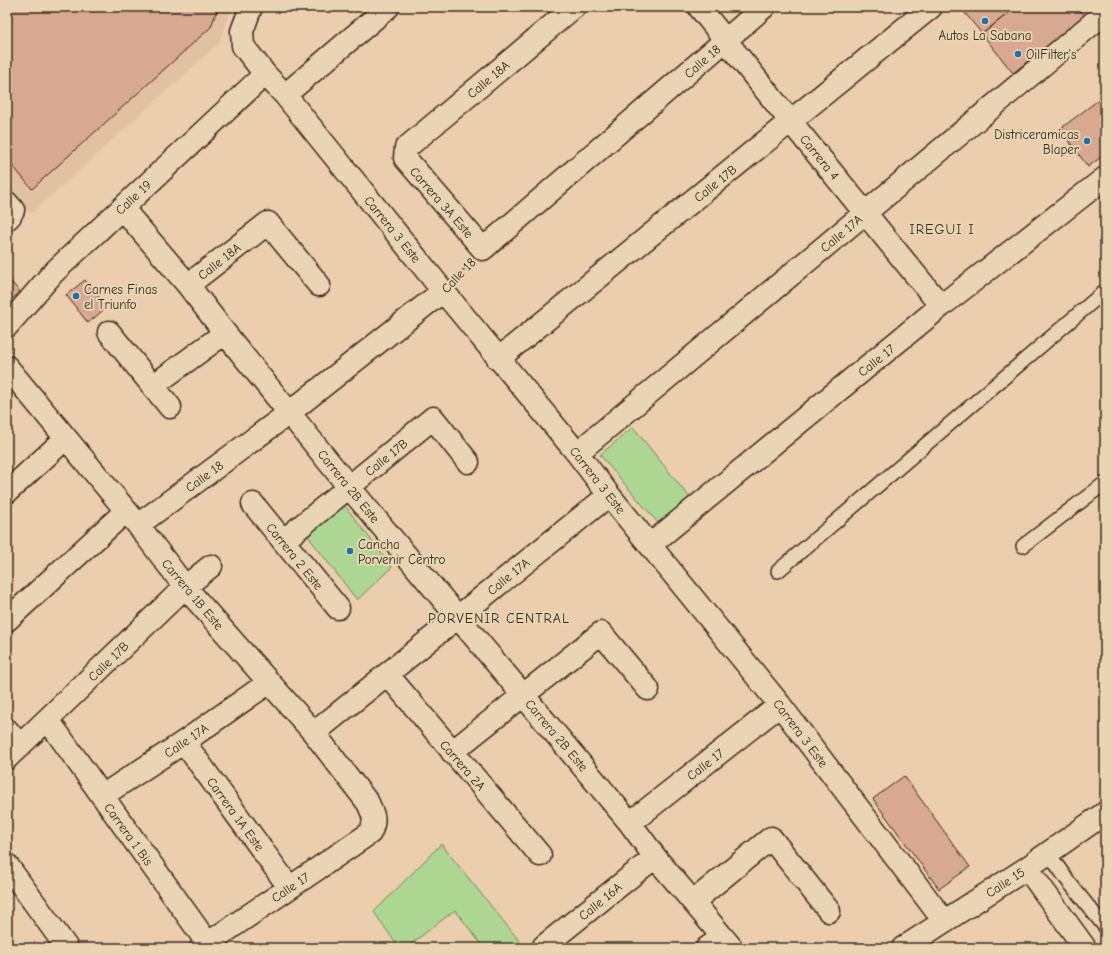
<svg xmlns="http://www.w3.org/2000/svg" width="1112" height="955" font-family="'Comic Neue',sans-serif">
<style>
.built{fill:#e2c0a2}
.green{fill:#aed693;stroke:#748058}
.building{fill:#d8a990;stroke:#3b2a1e}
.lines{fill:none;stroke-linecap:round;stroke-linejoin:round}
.lane-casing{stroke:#3b2a1e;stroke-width:16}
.street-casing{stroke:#3b2a1e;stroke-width:25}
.path{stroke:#3b2a1e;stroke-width:2.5;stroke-dasharray:4 3;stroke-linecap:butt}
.lane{stroke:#e9d5b3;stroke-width:13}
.street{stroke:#e9d5b3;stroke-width:22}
.poi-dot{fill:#1f6fb2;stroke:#e9d5b3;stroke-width:1.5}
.labels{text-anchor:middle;stroke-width:4;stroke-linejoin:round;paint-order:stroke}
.poi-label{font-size:13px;fill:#3b2a1e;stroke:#e9d5b3;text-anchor:start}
.street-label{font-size:13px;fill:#3b2a1e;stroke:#e9d5b3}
.neighbourhood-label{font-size:14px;letter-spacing:1px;fill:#3b2a1e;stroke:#e9d5b3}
</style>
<rect width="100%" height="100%" fill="#ebceae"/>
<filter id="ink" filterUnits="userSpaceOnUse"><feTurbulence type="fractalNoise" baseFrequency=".025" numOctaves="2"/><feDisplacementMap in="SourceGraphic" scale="8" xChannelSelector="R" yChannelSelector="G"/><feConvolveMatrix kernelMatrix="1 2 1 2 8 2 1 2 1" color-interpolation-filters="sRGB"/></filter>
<g filter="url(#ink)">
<path class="built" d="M7,7h225l-13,36 -188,171 -24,-31z"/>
<path class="green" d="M633,427l57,71 -32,25 -58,-68z
M345,506l47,61 -35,33 -50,-65z
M441,844l84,104h-41l-29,-38 -49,38h-7l-25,-36z"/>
<path class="building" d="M7,7h211l-7,20 -179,162 -25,-30z
M960,7h56l-34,27z
M1016,7h62l7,9 -72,57 -31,-39z
M1105,95v59l-17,13 -28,-38z
M7,277l13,15 -13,11z
M85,280l22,27 -19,16 -22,-28z
M904,776l66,91 -31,22 -66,-90z"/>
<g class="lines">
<defs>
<path id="lane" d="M1023,546l82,-63
M778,571l327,-280
M1048,853l20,28 37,46"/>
<path id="street" d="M251,7l-9,24 1,15 22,28 20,21 158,196 134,162 32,42 171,210 164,216
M574,7l-168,141 -1,10 78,91 281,-242
M699,7l92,115 150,184
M285,95l103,-88
M7,203l6,7 -3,6 -3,3
M122,208l66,77 37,48 124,154 174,208 107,128 25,34 77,91
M188,285l80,-62 51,62
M7,326l46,-53 212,-199
M109,332l61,75
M498,359l433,-352
M7,367l131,158 47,62 129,146 54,70c6,13 8,17 2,30l-169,115
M154,385l71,-52
M577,453l528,-440
M7,492l58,-53
M253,504l85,104
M138,525l151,-112 154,-122
M283,541l150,-123 35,44
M650,545l291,-239 164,-128
M7,620l119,-109
M387,674l153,181
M48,720l163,228
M7,730l13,16
M314,733l295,-238
M184,742l105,145
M452,752l149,-119 47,56
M7,758l178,-171 26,-21
M102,796l82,-54 84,-59
M630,823l150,-118
M7,865l60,83
M1027,868l58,80
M694,901l77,-63 58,73
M544,946l111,-89
M707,948l16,-11
M903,948l124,-80 78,-55"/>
</defs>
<use href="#lane" class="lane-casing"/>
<use href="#street" class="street-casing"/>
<path class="path" d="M458,275l11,-11"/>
<use href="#lane" class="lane"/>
<use href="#street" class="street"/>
</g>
</g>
<g class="poi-dot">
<circle cx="985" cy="21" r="4"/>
<circle cx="1018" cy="54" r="4"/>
<circle cx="1087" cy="141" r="4"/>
<circle cx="76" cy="296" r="4"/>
<circle cx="350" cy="551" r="4"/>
</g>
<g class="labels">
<g class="poi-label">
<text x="985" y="40" text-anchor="middle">Autos La Sabana</text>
<text x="1026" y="59">OilFilter's</text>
<text x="1079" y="139" text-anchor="end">Districeramicas<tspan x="1079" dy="15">Blaper</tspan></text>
<text x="84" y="294">Carnes Finas<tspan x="84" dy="15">el Triunfo</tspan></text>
<text x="358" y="549">Cancha<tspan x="358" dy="15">Porvenir Centro</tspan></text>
</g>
<g class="street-label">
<text transform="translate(702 61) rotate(-41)" y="5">Calle 18</text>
<text transform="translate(488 79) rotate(-40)" y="5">Calle 18A</text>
<text transform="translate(820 157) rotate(51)" y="5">Carrera 4</text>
<text transform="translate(715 183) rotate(-39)" y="5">Calle 17B</text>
<text transform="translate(133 197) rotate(-43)" y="5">Calle 19</text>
<text transform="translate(442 202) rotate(49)" y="5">Carrera 3A Este</text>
<text transform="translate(393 229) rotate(51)" y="5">Carrera 3 Este</text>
<text transform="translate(841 233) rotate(-40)" y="5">Calle 17A</text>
<text transform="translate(219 261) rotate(-38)" y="5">Calle 18A</text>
<text transform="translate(458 275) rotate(-46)" y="5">Calle 18</text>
<text transform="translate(876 360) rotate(-39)" y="5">Calle 17</text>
<text transform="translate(386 457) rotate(-39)" y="5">Calle 17B</text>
<text transform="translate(204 476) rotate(-36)" y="5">Calle 18</text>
<text transform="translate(598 480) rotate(52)" y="5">Carrera 3 Este</text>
<text transform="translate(349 486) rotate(51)" y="5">Carrera 2B Este</text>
<text transform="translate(295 556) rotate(51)" y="5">Carrera 2 Este</text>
<text transform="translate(508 576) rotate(-39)" y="5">Calle 17A</text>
<text transform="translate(193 594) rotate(50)" y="5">Carrera 1B Este</text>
<text transform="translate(108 661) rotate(-44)" y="5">Calle 17B</text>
<text transform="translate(801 733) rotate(53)" y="5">Carrera 3 Este</text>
<text transform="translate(557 735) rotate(50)" y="5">Carrera 2B Este</text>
<text transform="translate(186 740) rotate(-34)" y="5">Calle 17A</text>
<text transform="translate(705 764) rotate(-38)" y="5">Calle 17</text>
<text transform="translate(463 765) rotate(49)" y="5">Carrera 2A</text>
<text transform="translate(236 814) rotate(54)" y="5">Carrera 1A Este</text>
<text transform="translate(129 834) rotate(54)" y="5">Carrera 1 Bis</text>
<text transform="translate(1005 882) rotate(-33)" y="5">Calle 15</text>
<text transform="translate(290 887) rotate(-34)" y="5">Calle 17</text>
<text transform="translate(600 901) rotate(-39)" y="5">Calle 16A</text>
</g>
<g class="neighbourhood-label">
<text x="942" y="234">IREGUI I</text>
<text x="499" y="623">PORVENIR CENTRAL</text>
</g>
</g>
<rect width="1112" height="955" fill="none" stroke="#e9d5b3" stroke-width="24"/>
<rect x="12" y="12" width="1088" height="931" fill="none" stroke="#3b2a1e" stroke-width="1.5" filter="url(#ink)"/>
</svg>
